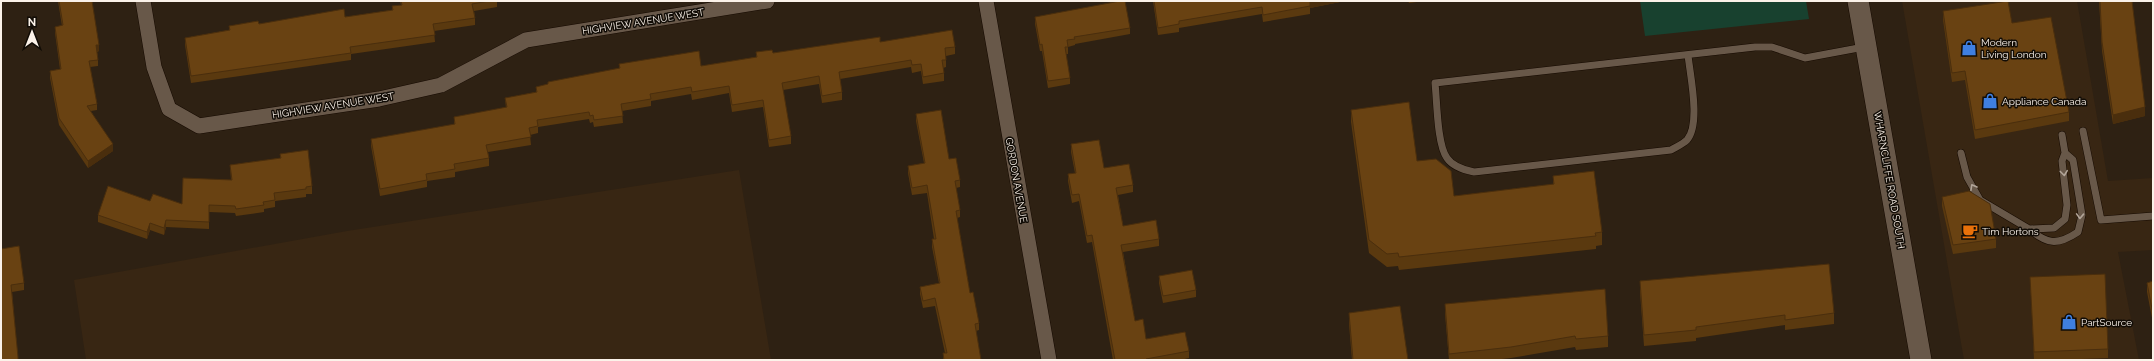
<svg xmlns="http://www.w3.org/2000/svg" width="2154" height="361" font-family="Raleway,sans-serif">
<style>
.built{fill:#382613}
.green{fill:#18412f}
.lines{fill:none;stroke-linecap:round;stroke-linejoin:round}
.service-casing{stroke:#160a01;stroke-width:8}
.minor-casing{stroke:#160a01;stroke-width:16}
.secondary-casing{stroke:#160a01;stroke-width:22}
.service{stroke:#685849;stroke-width:7}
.minor{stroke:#685849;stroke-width:15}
.secondary{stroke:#685849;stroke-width:21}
.wall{fill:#5a390f}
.shaded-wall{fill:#4a2e0d}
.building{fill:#694212;stroke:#4a2e0d}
.oneway{stroke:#b2a599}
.labels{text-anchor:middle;stroke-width:3;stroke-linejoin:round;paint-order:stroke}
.street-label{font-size:10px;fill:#fbf2e9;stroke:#110c06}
.poi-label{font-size:10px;fill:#fbf2e9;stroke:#110c06;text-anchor:start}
</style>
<rect width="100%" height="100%" fill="#2e2113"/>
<path class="built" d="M1902,1h175l31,180 45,-3v72l-35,2 21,108h-175z
M739,170l32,190h-685l-12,-80 273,-49z"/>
<path class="green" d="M1640,1h166l3,18 -164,17z"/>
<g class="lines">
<defs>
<path id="service" d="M1688,55c2,20 13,69 -1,85 -4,4 -11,7 -16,10l-197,22c-10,-2 -21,-5 -27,-14 -10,-13 -10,-58 -12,-75l320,-36h17l33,11 59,-11
M2083,131l18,89 52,-4
M1961,153l6,24 13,23 49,29 25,-1 11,-9 2,-14 -5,-44 3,-8 -3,-18
M2029,229c18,15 28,17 49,3l4,-17 -9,-55 -8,-7"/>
<path id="minor" d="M143,1l11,66 15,42 30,17 180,-27 62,-14 85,-45 241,-39
M986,1l63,359"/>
<path id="secondary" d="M1858,1l63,359"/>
</defs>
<use href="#service" class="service-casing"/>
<use href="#minor" class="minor-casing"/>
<use href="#secondary" class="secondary-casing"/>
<use href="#service" class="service"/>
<use href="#minor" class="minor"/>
<use href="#secondary" class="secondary"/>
</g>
<path class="wall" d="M58,1h34l7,50 -2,1 1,8v6l-8,1 7,37v6l-6,1 22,40 -25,17 -29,-43 -9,-47v-7l10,-2 -5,-36v-6l7,-1z
M400,1h97v6l-23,4 1,7v7l-41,6 1,11 -84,12v6l-160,23 -6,-38v-7l44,-8v-4l116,-9 47,-7v-4l9,-1z
M1153,1h192l-35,7v6l-47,8 -1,-8 -83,14v4l-21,3z
M1408,1h17l-16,2z
M2099,1h33l13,115 -32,8 -11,-73z
M1943,11l69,12 57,89v9l-94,18 -10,-59 -13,2 -9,-62z
M1035,17l95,11v6l-55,10v1l-7,2v7h-2l4,24v6l-22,4 -6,-37h-2l-5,-27z
M880,42l75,5v7l-9,2v11l-3,1 1,5v8l-21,3 -2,-13 -9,2 -1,-6 -71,12 2,13v8l-20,3 -3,-19 -36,6 8,46v8l-22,3 -6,-40 -31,5 -3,-19 -37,7 -1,-6 -40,7v5l-29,5 1,12 -29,4 -1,-5 -3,1 -1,-4 -51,8v6l-8,2 1,10 -43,7 1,6v8l-34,6v5l-28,4v6l-47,9 -9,-50v-7l83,-14v-8l52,-9 -1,-10 31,-6v-5l12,-3v-2l71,-13v-5l82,2 55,-9v-5l17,1z
M1351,110l66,51 37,35 99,-11v-9l49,56v13l-6,1v3l-197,21 -1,-4 -11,1 -18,-14 -18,-131z
M916,114l33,45 11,21v7l-4,1 4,22v7l-3,1 13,75 9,30v7l-3,1 5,29h-38v-7h2l-10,-47 -12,2 -3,-14v-7l19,-4 -7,-36v-8h2l-7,-46 -15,2 -4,-22v-7l16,-3 -8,-42z
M1071,144l33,24 29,17v7l-15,3 5,31 36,13v7l-36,6 12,69 11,18 43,12v7l-9,2h-67l-21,-118 -5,1 -8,-42 -7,2 -4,-22v-7l7,-1 -4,-21z
M280,154l32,32v8h-6v3l-31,4v6l-11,2v3l-28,4 -1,-3 -26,-1v17l-43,-2 -2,8 -14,-5 -3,9 -49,-17v-7l52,-14 32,3 49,-24 -1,-15 50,-7z
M1942,197l54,42v9l-43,6 -11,-48z
M1,249l23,34v7l-12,2 6,68z
M1159,276l37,14v7l-33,6 -4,-20z
M2030,277l78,72v9l-52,2h-22z
M1640,281l194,32v11l-49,6v-5l-89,13v3l-52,5 -4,-54z
M2153,281v42l-6,-31v-9z
M1445,304l163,32v11l-32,3 -1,-3 -64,11 -18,2h-44l-4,-46z
M1349,313l59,47h-56l-3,-36z"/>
<path class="shaded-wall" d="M1309,1h36l-35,7z
M96,45h3v6l-3,1z
M2145,107v9l-32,8v-9z
M113,144v7l-25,17v-7z
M166,220v7l-2,8v-7z
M150,223v7l-3,9v-7z"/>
<path class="building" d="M59,1h33l7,44h-3l2,15 -9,1 8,43 -10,2 26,38 -25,17 -29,-43 -9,-47 11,-2 -6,-42 8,-2z
M401,1h88l-17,3 3,14 -42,6 2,11 -85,12 1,6 -160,23 -6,-38 45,-8 -1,-4 29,-5 1,3 85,-15 1,8 48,-7 -1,-4 10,-1z
M1120,1h5l5,27 -56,9 1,2 -8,1 1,7h-3l5,31 -22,3 -6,-37 -2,1 -5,-28z
M1154,1h156v5l-47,9 -1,-8 -83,14v3l-21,4z
M2008,1l4,22 39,-6 18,95 -94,18 -10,-59 -13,2 -9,-62z
M2100,1h32l13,106 -32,8 -11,-73z
M952,30l3,17 -10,1 1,12h-4l2,13 -21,4 -2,-13 -9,1 -1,-5 -72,12 3,20 -20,4 -3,-20 -37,7 9,53 -22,4 -6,-40 -31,5 -3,-19 -37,6 -1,-5 -41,7 1,5 -30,5 2,12 -29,4 -1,-5 -3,1 -1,-4 -52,8 1,6 -9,2 2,9 -45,8 3,13 -35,6 1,5 -29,5 1,6 -47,9 -9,-50 84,-15 -1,-7 53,-10 -2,-9 32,-6 -1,-5 12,-3v-2l72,-14 -1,-4 80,-13 2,15 56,-9 -1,-5 16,-2 1,3 107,-16v5z
M1409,102l8,59 19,-2 15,12 3,25 100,-12 -1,-8 41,-5 8,61 -7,1 1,3 -197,21 -1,-4 -11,1 -18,-14 -18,-130z
M941,110l8,49 7,-1 4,22 -5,1 5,29 -4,1 14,82 3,-1 6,31 -4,1 6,36h-37l-1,-7h4l-12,-55 -12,3 -3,-14 20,-4 -8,-44h4l-9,-54 -15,3 -4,-22 17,-3 -9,-49z
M1099,140l5,28 25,-4 4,21 -17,3 7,38 33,-6 3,19 -38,6 14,76 8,-2 3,20 39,-7 4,19 -43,8v1h-31l-23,-125 -5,1 -8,-42 -7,1 -4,-21 8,-1 -5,-29z
M308,150l4,36 -6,1v2l-32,4 1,7 -12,2 1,3 -28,4 -1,-3 -26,-1v17l-43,-2 -2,8 -14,-5 -3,9 -49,-17 10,-29 42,15 3,-7 29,10 1,-26 49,2 -2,-15 51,-7 -1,-4z
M1969,191l21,13 6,35 -43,6 -11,-48z
M19,246l5,37 -13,2 7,72v3h-17v-111z
M1829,264l5,49 -49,7v-5l-89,12v3l-52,5 -4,-54z
M1192,270l4,20 -33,6 -4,-20z
M2105,274l3,75 -74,3 -4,-75z
M2153,281v33l-6,-31z
M1605,289l3,47 -32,3 -1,-3 -64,11 -62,7 -4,-50z
M1400,306l8,54h-55l-4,-47z"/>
<defs><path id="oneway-chevron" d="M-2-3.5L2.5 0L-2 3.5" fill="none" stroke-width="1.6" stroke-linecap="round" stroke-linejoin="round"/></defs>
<g class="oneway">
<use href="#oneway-chevron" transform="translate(2064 173) rotate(83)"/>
<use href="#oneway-chevron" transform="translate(1973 187) rotate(-119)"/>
<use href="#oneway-chevron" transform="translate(2080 216) rotate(92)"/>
</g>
<defs>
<symbol id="shop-bare" viewBox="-9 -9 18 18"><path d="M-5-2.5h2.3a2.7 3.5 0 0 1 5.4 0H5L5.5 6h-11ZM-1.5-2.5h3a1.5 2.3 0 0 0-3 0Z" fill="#3f7fe0" stroke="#110c06" stroke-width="2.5" paint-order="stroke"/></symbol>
<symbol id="cafe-bare" viewBox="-9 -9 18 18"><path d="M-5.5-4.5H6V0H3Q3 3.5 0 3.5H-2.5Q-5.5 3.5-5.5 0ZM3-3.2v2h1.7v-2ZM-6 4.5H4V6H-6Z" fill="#e8710a" stroke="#110c06" stroke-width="2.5" paint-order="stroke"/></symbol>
</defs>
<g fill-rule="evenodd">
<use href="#shop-bare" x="1958" y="37" width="22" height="22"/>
<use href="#shop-bare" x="1979" y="90" width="22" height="22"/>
<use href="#cafe-bare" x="1959" y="220" width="22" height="22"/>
<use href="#shop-bare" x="2058" y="311" width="22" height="22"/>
</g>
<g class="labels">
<g class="street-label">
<text transform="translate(643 21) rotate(-9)" y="4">HIGHVIEW AVENUE WEST</text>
<text transform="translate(333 105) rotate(-9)" y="4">HIGHVIEW AVENUE WEST</text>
<text transform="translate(1017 180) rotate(80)" y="4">GORDON AVENUE</text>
<text transform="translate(1890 180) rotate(80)" y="4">WHARNCLIFFE ROAD SOUTH</text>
</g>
<g class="poi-label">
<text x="1981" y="46">Modern<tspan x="1981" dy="12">Living London</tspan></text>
<text x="2002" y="105">Appliance Canada</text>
<text x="1982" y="235">Tim Hortons</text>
<text x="2081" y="326">PartSource</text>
</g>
</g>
<rect width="2154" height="361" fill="none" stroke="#fbf2e9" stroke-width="4"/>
<g transform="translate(32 32)" stroke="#110c06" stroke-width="3" paint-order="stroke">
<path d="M0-3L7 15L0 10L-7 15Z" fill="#fbf2e9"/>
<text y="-6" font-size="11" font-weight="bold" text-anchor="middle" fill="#fbf2e9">N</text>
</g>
</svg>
